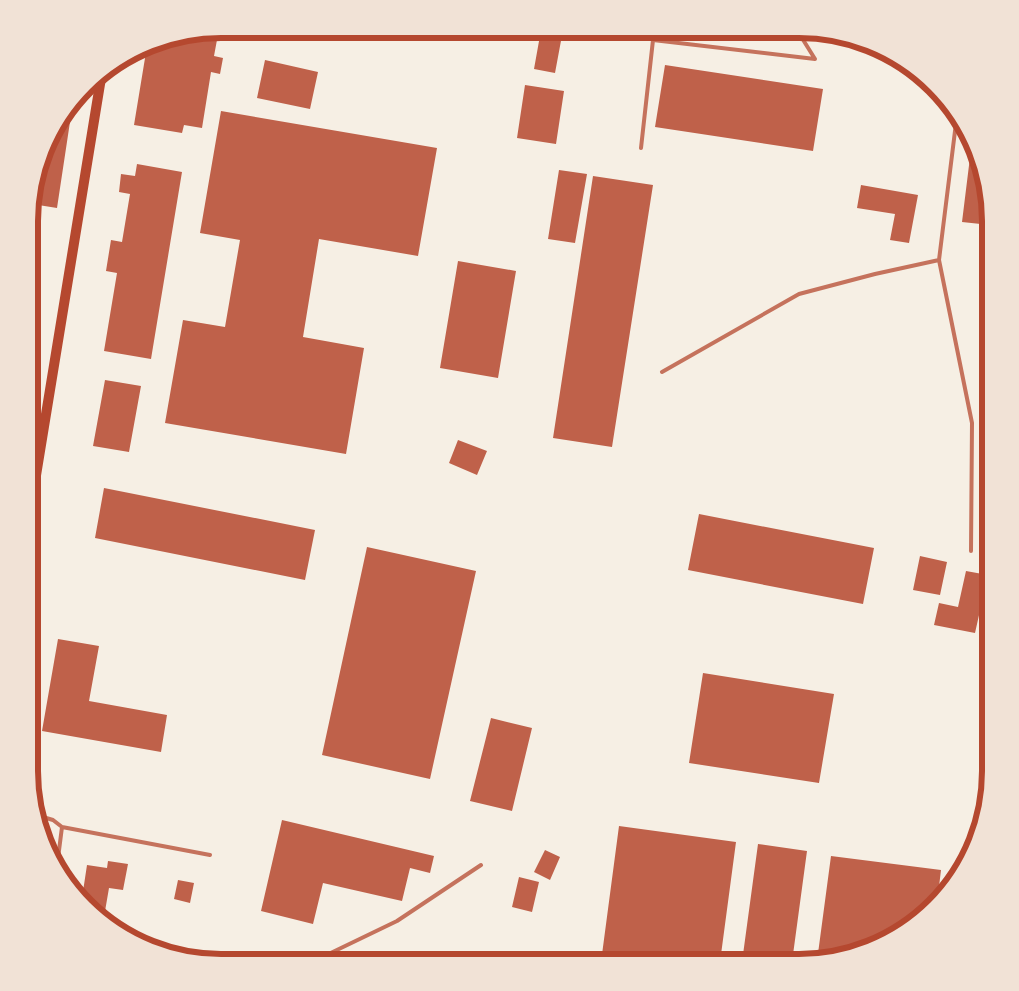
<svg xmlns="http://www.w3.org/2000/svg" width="1019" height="991" font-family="Montserrat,sans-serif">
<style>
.building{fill:#bf614a}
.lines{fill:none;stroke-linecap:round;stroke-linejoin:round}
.service{stroke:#c5725c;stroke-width:4}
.secondary{stroke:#b5482f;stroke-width:10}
.rim{fill:none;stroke:#b5482f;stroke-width:6}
</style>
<rect width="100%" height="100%" fill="#f6efe4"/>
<path class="building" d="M219,29l-5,27 9,2 -3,16 -9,-2 -9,56 -18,-3 -2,8 -48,-8 13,-79 12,-7z
M541,30h22l-8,43 -21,-4z
M265,60l53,12 -8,37 -53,-11z
M665,65l158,24 -10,62 -158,-24z
M525,85l39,6 -8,53 -39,-6z
M73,102l-16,106 -25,-4v-20l22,-59z
M221,111l216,37 -19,108 -99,-17 -16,98 61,11 -18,106 -181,-31 18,-103 42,7 15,-87 -40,-7z
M972,141l4,7 14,60v17l-28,-3z
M137,164l45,8 -31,187 -47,-8 13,-78 -11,-2 5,-31 11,2 8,-48 -11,-2 2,-18 14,2z
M559,170l28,4 -12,69 -27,-4z
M593,176l60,9 -41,262 -59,-9z
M861,185l57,10 -9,48 -19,-3 5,-26 -38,-6z
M458,261l58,10 -18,107 -58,-10z
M105,380l36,6 -12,66 -36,-6z
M458,440l29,11 -10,24 -28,-12z
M104,488l211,42 -10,50 -210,-42z
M699,514l175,34 -11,56 -175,-34z
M367,547l109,24 -46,208 -108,-24z
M920,556l27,6 -7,33 -27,-5z
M966,571l22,4 -13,58 -41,-8 5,-22 19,4z
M58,639l41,7 -10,55 78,14 -6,37 -119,-21z
M703,673l131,21 -15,89 -130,-20z
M491,718l41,10 -20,83 -42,-10z
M282,820l152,36 -4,17 -20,-5 -8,33 -79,-18 -10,41 -52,-13z
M619,826l117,16 -16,120h-119z
M758,844l49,7 -15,111h-50z
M545,850l15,7 -10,23 -16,-8z
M831,856l110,14 -3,25 -23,27 -55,30 -43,9z
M108,861l20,3 -5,26 -14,-2 -5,29 -22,-19 5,-33 20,3z
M519,877l20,5 -7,30 -20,-5z
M178,880l16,3 -4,20 -16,-4z
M426,952l32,4 -1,6h-32z"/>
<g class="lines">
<path class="service" d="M641,148l12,-108 162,19 -18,-29
M939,260l33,163 -1,128
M662,372l137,-78 76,-20 64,-14 18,-145
M36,815l17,5 9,7 -5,39
M62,827l148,28
M125,933l3,1 9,9
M312,962l85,-41 84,-56"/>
<path class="secondary" d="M31,506l71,-434"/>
</g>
<path d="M0 0H1019V991H0ZM221 38H799A183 183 0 0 1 982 221V771A183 183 0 0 1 799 954H221A183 183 0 0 1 38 771V221A183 183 0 0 1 221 38Z" fill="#f1e2d6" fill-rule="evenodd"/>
<path class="rim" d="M221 38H799A183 183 0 0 1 982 221V771A183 183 0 0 1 799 954H221A183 183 0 0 1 38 771V221A183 183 0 0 1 221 38Z"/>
</svg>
